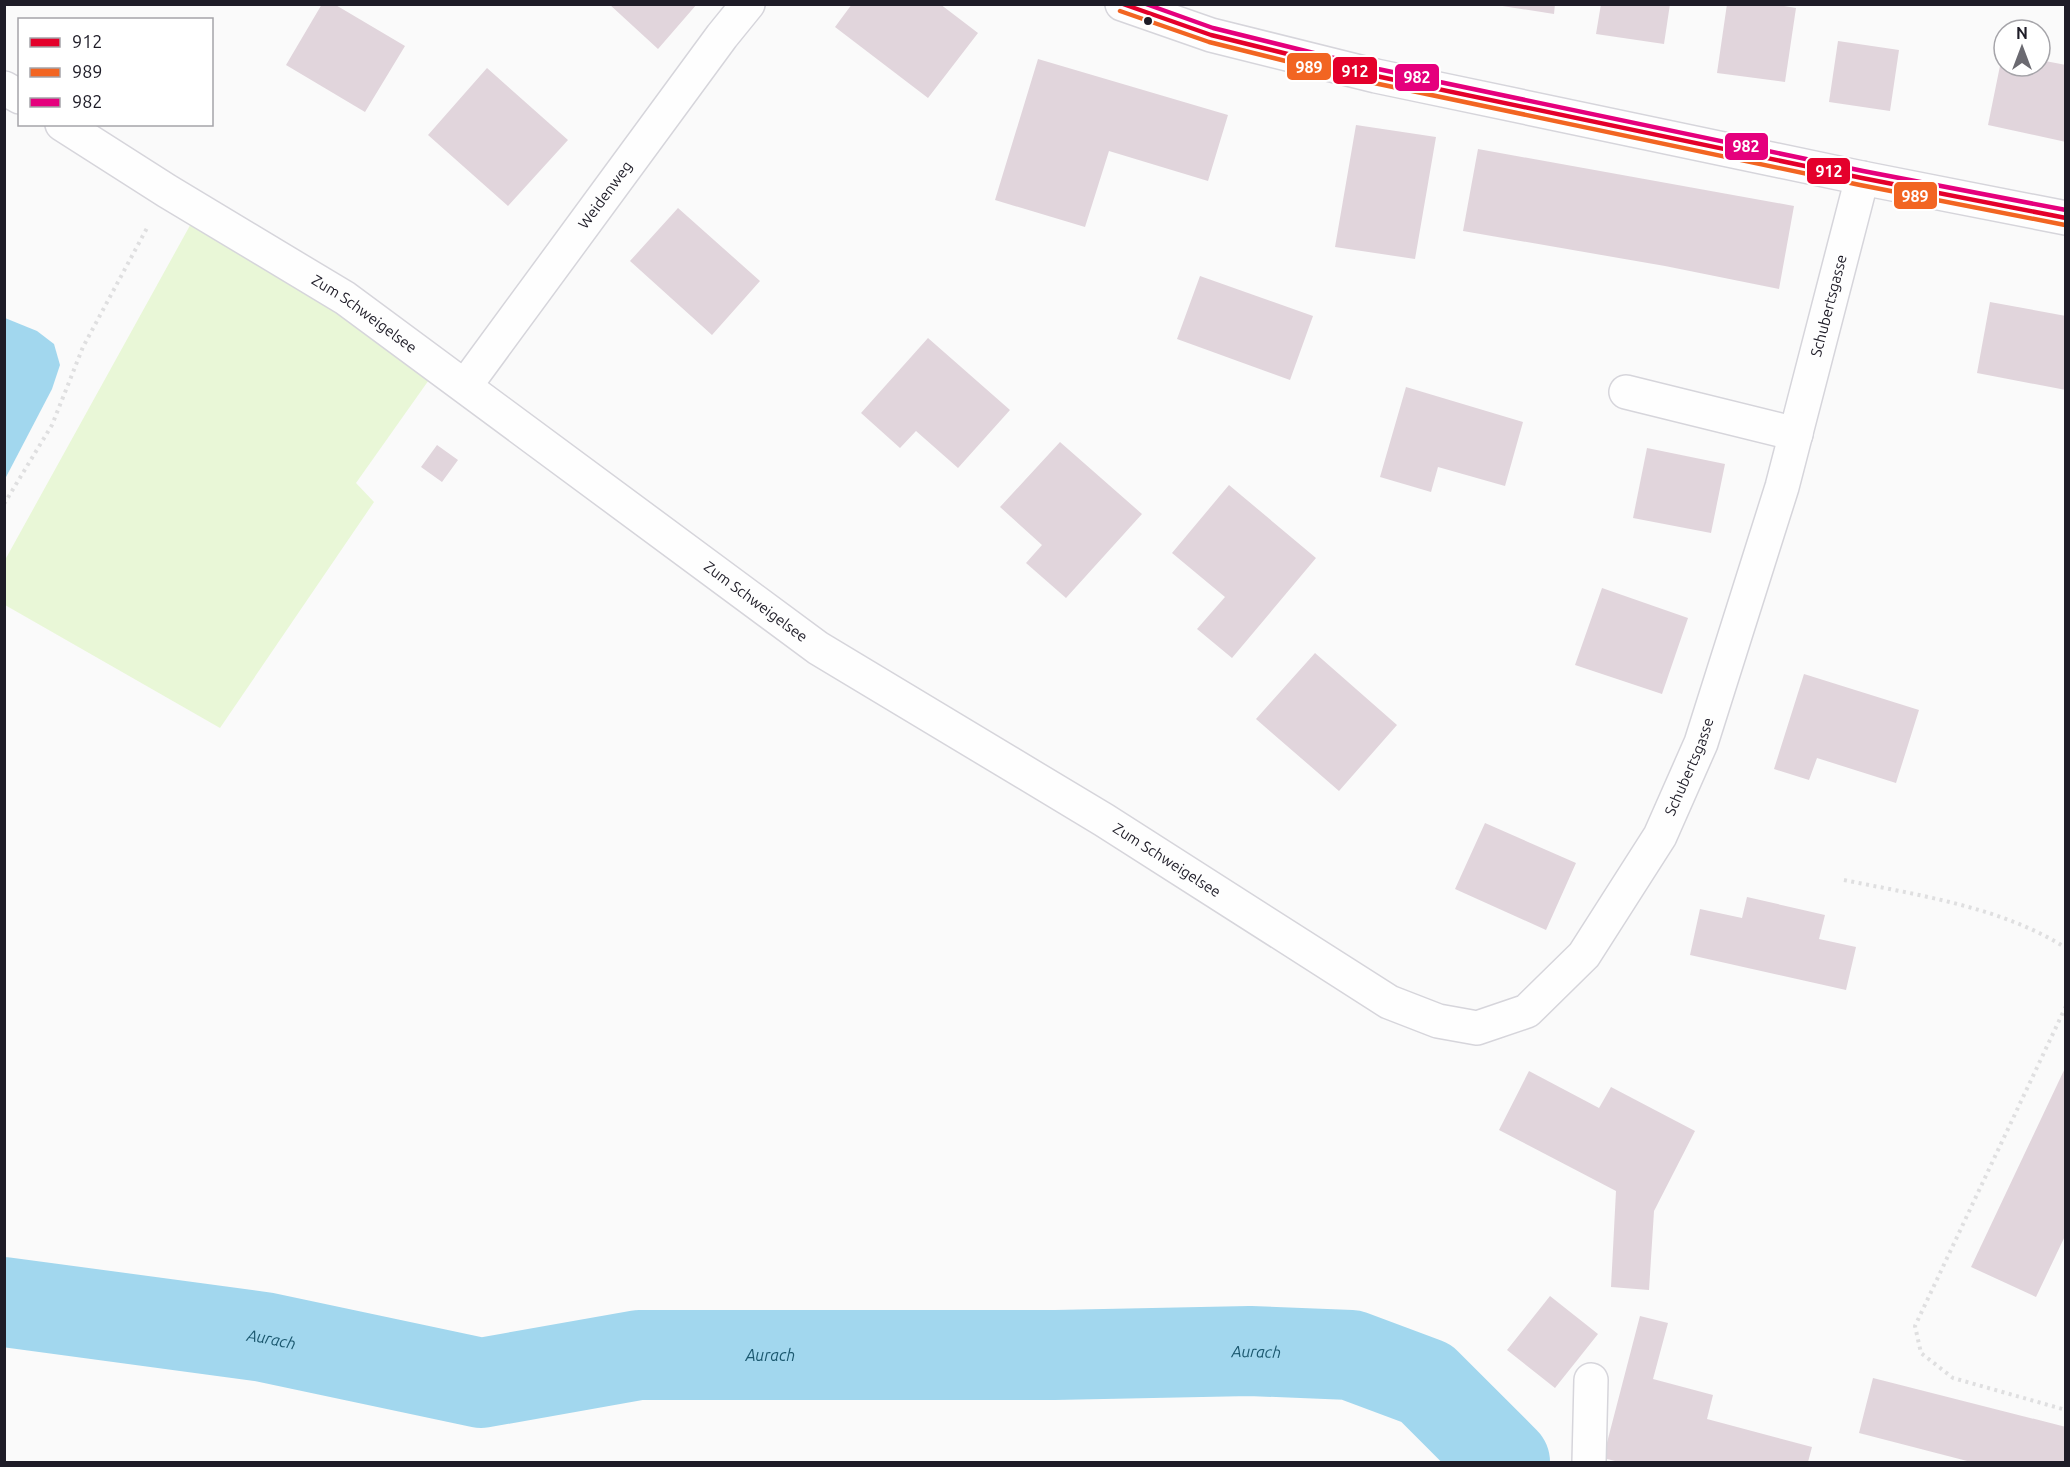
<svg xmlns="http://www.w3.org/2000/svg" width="2070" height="1467" font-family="Ubuntu,sans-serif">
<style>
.green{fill:#e9f7d7}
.water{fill:#a2d7ee}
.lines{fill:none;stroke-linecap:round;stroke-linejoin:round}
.river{stroke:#a2d7ee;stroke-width:90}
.building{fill:#e1d5dc}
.street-casing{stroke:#d6d5db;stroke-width:36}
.secondary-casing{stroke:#d6d5db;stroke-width:36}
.path{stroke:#dfdfe0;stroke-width:4;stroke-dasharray:3 4.5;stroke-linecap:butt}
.street{stroke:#fefefe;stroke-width:33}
.secondary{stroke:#fefefe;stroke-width:33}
.bus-1-casing{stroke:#fff;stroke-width:9}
.bus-2-casing{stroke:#fff;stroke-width:9}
.bus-3-casing{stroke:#fff;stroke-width:9}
.bus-1{stroke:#e4002b;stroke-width:4.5}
.bus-2{stroke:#f26522;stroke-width:4.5}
.bus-3{stroke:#e5007d;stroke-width:4.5}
.bus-dot{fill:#1e1c27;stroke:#fff;stroke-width:2}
.labels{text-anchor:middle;stroke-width:4.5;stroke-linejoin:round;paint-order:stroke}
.street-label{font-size:15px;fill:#1e1c27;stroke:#fff}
.water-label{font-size:16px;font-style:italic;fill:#1b586f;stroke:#fff}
.line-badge{stroke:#fff;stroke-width:2}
.badge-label{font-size:16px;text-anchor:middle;font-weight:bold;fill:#fff}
</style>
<rect width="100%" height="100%" fill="#fafafa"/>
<path class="green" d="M193,220l163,99 75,58 -75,106 18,19 -154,226 -215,-123v-45z"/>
<path class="water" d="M5,318l32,13 17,13 6,21 -8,24 -47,90z"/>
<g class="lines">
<path class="river" id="s1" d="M4,1302l260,35 217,46 158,-28h416l195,-4 101,4 75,28 79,79"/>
</g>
<path class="building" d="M322,4h12l71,42 -40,66 -79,-47z
M609,4h88l-39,45z
M852,4h88l38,29 -50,65 -93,-71z
M1490,4h65l-1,10z
M1601,4h69l-6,40 -68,-10z
M1727,4h44l25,4 -11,74 -68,-9z
M1838,41l61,9 -9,61 -61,-9z
M2003,51l1,15h36v-6l26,5v77l-78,-17z
M1038,59l190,56 -20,66 -99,-30 -24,76 -90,-27z
M487,68l81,72 -60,66 -80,-71z
M1356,125l80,12 -21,122 -80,-12z
M1478,149l316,57 -15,83 -114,-23 -202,-35z
M678,208l82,73 -48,54 -82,-74z
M1200,276l113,40 -23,64 -113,-41z
M1990,302l76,14v74l-89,-17z
M928,338l82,72 -52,58 -42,-37 -16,17 -39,-35z
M1406,387l117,35 -18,64 -67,-19 -7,25 -51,-15z
M1060,442l82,72 -76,84 -40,-35 16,-18 -42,-38z
M437,445l21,15 -16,22 -21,-15z
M1647,448l78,16 -14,69 -78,-15z
M1229,485l87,73 -84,100 -35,-29 28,-32 -53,-44z
M1602,588l86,30 -26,76 -87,-29z
M1315,653l82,72 -58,66 -83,-72z
M1804,674l115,36 -23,73 -79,-25 -8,22 -35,-11z
M1485,823l91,40 -30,67 -91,-41z
M1747,897l78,18 -6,24 37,8 -10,43 -156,-35 10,-46 42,9z
M2066,1066v168l-30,63 -65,-30z
M1529,1071l70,37 12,-21 84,44 -41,80 -5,79 -38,-3 5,-96 -117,-61z
M1550,1296l48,38 -43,54 -48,-38z
M1640,1316l28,7 -15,56 60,16 -6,24 105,28 -4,15h-189l-16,-4z
M1873,1378l193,49v35h-95l-112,-29z"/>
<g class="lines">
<defs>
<g id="street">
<path d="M4,88l16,9"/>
<path id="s2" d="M62,124l105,67 178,107 473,350 286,172 285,182 49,19 39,7 50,-17 57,-56 76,-119 41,-93 81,-256 80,-309"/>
<path id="s3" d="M465,386l257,-350 26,-32"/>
<path d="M1626,392l170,42"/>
<path d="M1589,1462l2,-82"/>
</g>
<path id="secondary" d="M1122,4l89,31 165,41 486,102 204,40"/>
</defs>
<use href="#street" class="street-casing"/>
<use href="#secondary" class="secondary-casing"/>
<path class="path" d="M4,504l48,-79 31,-78 64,-119
M1844,880c73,15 158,27 222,68
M2066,1006l-151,320 6,27 32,25 113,32"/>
<use href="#street" class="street"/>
<use href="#secondary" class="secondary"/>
<defs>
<path id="bus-1" d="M1123,4l88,31 165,41 486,102 204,40"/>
<path id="bus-2" d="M1120,11l89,31 165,41 486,102 205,40"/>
<path id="bus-3" d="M1146,4l67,24 165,41 485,102 203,39"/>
</defs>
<use href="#bus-1" class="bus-1-casing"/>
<use href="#bus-2" class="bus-2-casing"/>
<use href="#bus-3" class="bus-3-casing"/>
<use href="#bus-1" class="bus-1"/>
<use href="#bus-2" class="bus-2"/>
<use href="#bus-3" class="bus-3"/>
</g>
<circle class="bus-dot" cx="1148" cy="21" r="5"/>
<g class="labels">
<g class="street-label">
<text dy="5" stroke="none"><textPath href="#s3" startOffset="237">Weidenweg</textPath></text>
<text dy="5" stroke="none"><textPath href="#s2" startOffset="2516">Schubertsgasse</textPath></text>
<text dy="5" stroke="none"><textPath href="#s2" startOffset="357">Zum Schweigelsee</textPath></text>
<text dy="5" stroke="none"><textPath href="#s2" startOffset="843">Zum Schweigelsee</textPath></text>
<text dy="5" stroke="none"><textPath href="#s2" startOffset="2034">Schubertsgasse</textPath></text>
<text dy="5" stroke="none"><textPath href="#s2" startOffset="1329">Zum Schweigelsee</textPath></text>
</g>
<g class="water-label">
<text dy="6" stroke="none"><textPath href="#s1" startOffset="270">Aurach</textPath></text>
<text dy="6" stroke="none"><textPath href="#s1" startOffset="1262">Aurach</textPath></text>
<text dy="6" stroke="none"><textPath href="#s1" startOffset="776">Aurach</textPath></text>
</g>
</g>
<g class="line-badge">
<rect x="1286" y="52" width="46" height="29" rx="6" fill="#f26522"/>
<rect x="1332" y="56" width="46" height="29" rx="6" fill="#e4002b"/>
<rect x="1394" y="63" width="46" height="29" rx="6" fill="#e5007d"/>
<rect x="1724" y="132" width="45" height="29" rx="6" fill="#e5007d"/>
<rect x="1806" y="157" width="45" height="28" rx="6" fill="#e4002b"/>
<rect x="1893" y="181" width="45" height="29" rx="6" fill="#f26522"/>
</g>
<g class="badge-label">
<text x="1309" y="73">989</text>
<text x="1355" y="77">912</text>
<text x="1417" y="83">982</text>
<text x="1746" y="152">982</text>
<text x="1829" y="177">912</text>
<text x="1915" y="202">989</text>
</g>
<rect width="2070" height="1467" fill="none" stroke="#1e1c27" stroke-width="12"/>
<rect x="18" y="18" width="195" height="108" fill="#ffffff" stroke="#a5a4a9" stroke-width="1.5"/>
<rect x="30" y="38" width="30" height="9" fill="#e4002b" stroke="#a5a4a9" stroke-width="1.5"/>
<text x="72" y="48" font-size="18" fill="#1e1c27">912</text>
<rect x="30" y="68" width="30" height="9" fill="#f26522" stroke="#a5a4a9" stroke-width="1.5"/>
<text x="72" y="78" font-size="18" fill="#1e1c27">989</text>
<rect x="30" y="98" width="30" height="9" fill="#e5007d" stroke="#a5a4a9" stroke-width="1.5"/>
<text x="72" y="108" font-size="18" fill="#1e1c27">982</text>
<g transform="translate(2022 48)"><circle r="28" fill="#ffffff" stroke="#a5a4a9" stroke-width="1.5"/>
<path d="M0-4.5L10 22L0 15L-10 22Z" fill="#6b6a71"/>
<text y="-9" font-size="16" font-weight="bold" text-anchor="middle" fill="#1e1c27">N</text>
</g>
</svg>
